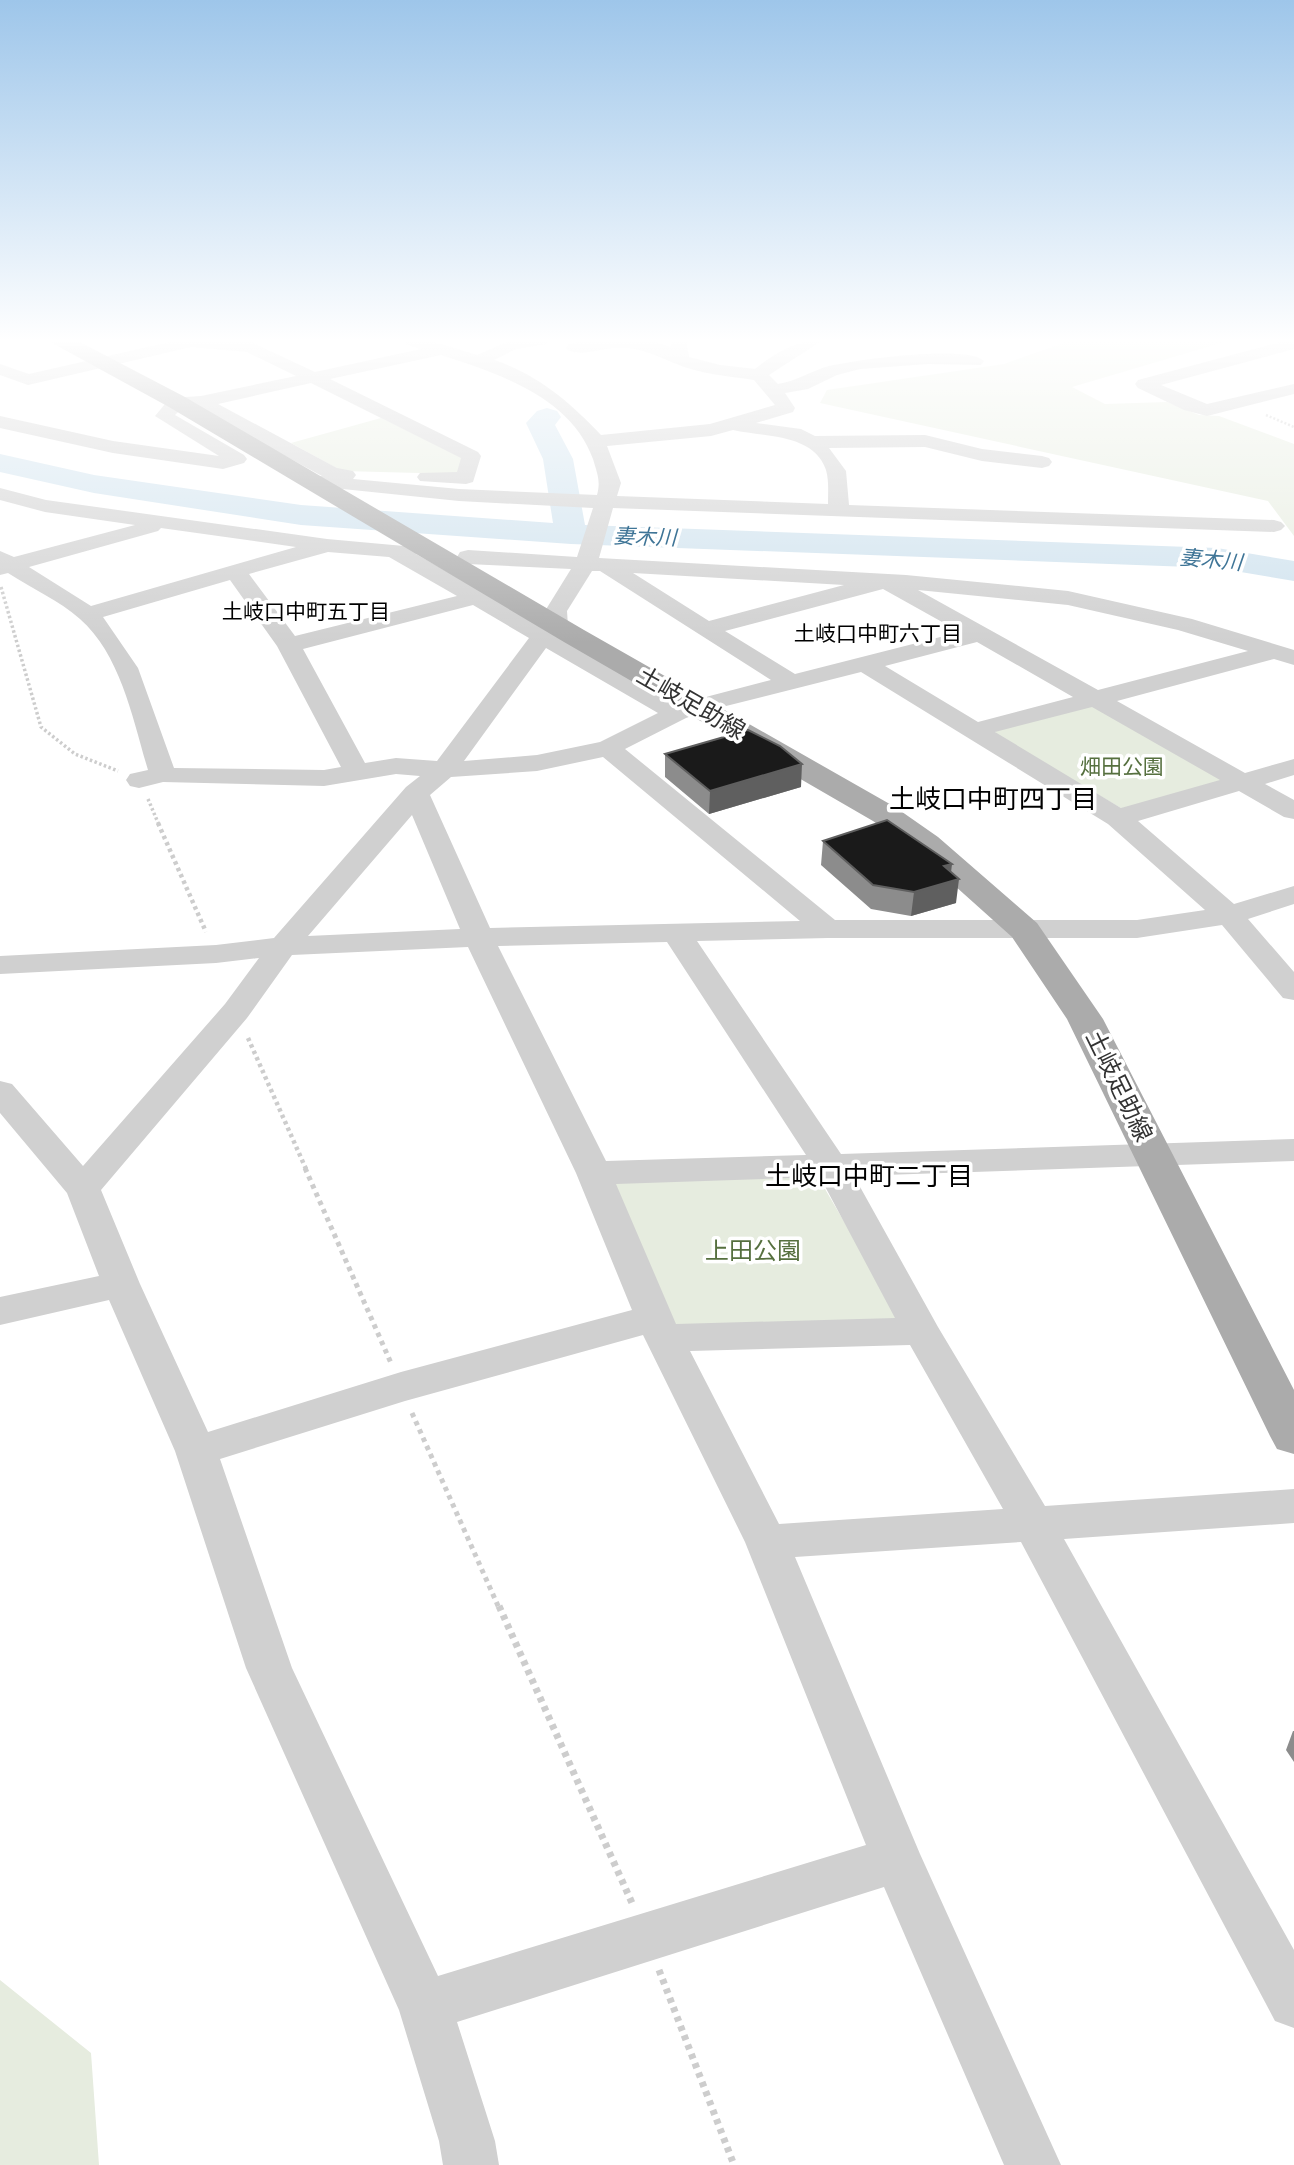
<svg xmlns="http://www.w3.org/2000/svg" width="1294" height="2165" font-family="Karla,'Noto Sans JP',sans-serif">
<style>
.green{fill:#e6ecdf}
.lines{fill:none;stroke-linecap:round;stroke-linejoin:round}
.river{fill:#cfe2ee;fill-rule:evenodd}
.path-far4{stroke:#cdcdcd;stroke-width:2.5;stroke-dasharray:2 2;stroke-linecap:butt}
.path-far3{stroke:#cdcdcd;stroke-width:3.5;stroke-dasharray:2.5 2.5;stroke-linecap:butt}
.path-far2{stroke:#cdcdcd;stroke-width:4.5;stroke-dasharray:3.5 3.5;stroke-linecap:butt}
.path-far1{stroke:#cdcdcd;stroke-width:5;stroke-dasharray:4.5 4.5;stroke-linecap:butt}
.path{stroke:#cdcdcd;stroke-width:7;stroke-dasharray:5 5;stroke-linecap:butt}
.minor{fill:#d0d0d0;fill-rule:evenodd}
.major{fill:#ababab;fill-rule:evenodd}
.wall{fill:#8c8c8c}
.shaded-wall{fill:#5f5f5f}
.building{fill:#1a1a1a;stroke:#5f5f5f;stroke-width:2}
.labels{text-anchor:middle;stroke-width:7;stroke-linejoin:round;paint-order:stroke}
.far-water-label{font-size:21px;font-style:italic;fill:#3f7597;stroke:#fff}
.far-neighbourhood-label{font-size:21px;fill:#000;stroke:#fff}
.far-park-label{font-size:21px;fill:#56703f;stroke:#fff}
.street-label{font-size:24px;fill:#333;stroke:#fff}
.park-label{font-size:24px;fill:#56703f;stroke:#fff}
.neighbourhood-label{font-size:26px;fill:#000;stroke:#fff}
</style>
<rect width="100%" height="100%" fill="#fff"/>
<path class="green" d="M1072,340h159l-159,47 33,17 62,-2 32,13 20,1 75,28v92l-26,-35 -448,-98 7,-13 177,-26z
M381,418l81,39 -3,17 -117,-3 -51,-28z
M1088,705l8,2 129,73 -99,31 -131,-77 1,-4z
M818,1177l83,142 -227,8 -66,-149z
M0,1980l91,73 8,112h-99z"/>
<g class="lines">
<path class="river" d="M547,408l10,3 4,6 -6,8 18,34 12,66 632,23 77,13v20l-77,-13 -646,-24 -270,-19 -207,-32 -94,-21v-18l94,21 207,30 252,18 -10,-64 -17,-36 11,-12z"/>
<path class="path-far4" d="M1266,415l28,12"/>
<path class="path-far3" d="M1,587l40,140 34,27 43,17
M148,799l11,26"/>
<path class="path-far2" d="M158,823l48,109
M248,1038l58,131"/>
<path class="path-far1" d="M305,1168l86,195
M412,1413l87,195"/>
<path class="path" d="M499,1606l133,297
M659,1970l75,195"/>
<path class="minor" d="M178,340l73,2 64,30 106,-23 -16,-5 -2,-4h25l49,15 34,-15h38l-2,4 -31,5 -22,11c43,14 76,42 107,75l109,-11 65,-19 -21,-25c-26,-4 -55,-6 -80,-17 -22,-9 -36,-17 -61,-15 -13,1 -37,10 -47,0l3,-4c31,-7 71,-9 101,3l3,-7h16l-2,5 2,12 31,8 35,4c21,-17 42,-29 68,-29l-54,35 9,9c19,-3 33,-13 51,-18 24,-6 140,-22 155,-5l-3,4 -53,-1 -68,5 -23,6 -29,14 -23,4 10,15 -2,4 -37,11 45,6 14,7 110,-1 57,14 60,7 7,2 3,4 -3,4 -7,2 -60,-7 -57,-14 -96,1 17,23 3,34 425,15 7,2 4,4 -4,4 -7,2 -661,-24 -14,50 307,17 162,16 124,28 102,31v15l-20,-6 -157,42 128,72 49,-14v16l-29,9 29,16v19l-10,-2 -45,-26 -101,30 96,83 60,-18v18l-46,15 46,53v28l-11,-2 -61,-73 -85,13h-309l-131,3 144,213 453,-15v22l-440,15 84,151 107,179 249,-17v34l-230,16 230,411v78l-19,-7 -254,-479 -226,15 125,297 141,311h-57l-120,-278 -427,135 38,119 4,24h-56l-4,-24 -40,-131 -153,-342 -71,-217 -66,-151 -109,25v-28l99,-21 -32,-83 -67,-80v-32l12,3 71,82 142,-162 34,-46 -43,5 -216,11v-18l216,-11 58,-7 132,-151 14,-11 -24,-2 -72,12 -161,-4 -24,6 -9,-2 -4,-6 4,-6 18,-4c-15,-50 -27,-115 -68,-151 -20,-18 -49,-31 -72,-46l-8,2v-24l14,6 121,-32 -90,-13 -45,-12v-12l46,12 281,39 88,8 1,7 126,72 2,-2 1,-13 26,-42 -103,-5 -8,-2 -3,-5 3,-5 8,-2 109,7 16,-49 -134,-7 -155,-16 -3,-4 3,-4 18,-1 -125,-68h-15l-7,7 69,40 3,4 -3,4 -21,6 -110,-16 -113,-25v-12l113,25 106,15 -64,-40 15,-18 31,-2 95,-20 -49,-24 -56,-5 -163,38 -28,-10v-11l29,10zM441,355c56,18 130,42 152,104 4,14 8,22 4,36l-138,-6 -106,-10 3,-4 -3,-4 -16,-3 -119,-64 93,-21 150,75 -4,14 -37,1 -3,4 3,4 46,3 7,-2 8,-26 -3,-4 -148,-73zM733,430c30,7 81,3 93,40 3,10 2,23 2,34l-211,-8 4,-13 -14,-37 104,-10zM161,528l135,19 -205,59 -62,-39 129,-36zM328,552l61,5 68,39 -162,40 -46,-62zM592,571h8l171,109 -92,24 -120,-69 9,-9 -1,-15zM633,573l211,12 -135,36zM230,580l47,66 64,121 -17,3 -150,-2 -36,-100 -35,-51zM883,589l77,43 -165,42 -70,-43zM918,590l150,15 110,25 70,21 -150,39zM473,605l56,33 -92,123 -41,-3 -31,5 -62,-114zM977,642l96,55 -95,25 -93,-56zM546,648l112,65 -58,29 -63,13 -73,6zM861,672l247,152 97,86 -68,10h-302l-210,-171 61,-31 20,-7zM1092,707l128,73 -99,28 -126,-76zM603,757l197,164 -310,7 -60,-133 21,-18 86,-6zM412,815l48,114 -152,7zM667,942l139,213 -200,6 -108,-215zM468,947l108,226 56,137 -231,62 -193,60 -68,-148 -39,-94 146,-172 45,-63zM820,1177l75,141 -219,6 -60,-140zM643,1335l102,207 121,303 -428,131 -146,-308 -72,-209 185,-58zM910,1345l93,164 -224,15 -89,-173z
M1288,340h6v9l-133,36 46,19 87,-20v10l-87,22 -23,-6 -46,-22 -3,-4 3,-4z"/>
<path class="major" d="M51,340h25l109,57 399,233 311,177 43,30 99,86 66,96 191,371v64l-17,-5 -7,-13 -203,-417 -55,-82 -96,-86 -43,-30 -309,-179 -395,-235 -115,-63z"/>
</g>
<path class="wall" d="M724,737l77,50 -92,27 -44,-37v-23z
M823,841l128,31 5,31 -45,13 -40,-7 -50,-44z
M1293,1731h1v31l-8,-12z"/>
<path class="shaded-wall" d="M802,764l-1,23 -92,27 1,-23z
M952,864l-2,17 9,-2 -3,24 -45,13 3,-24 30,-26z"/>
<path class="building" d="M748,730l32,16 22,18 -92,27 -45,-37 59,-17 10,-6z
M887,820l65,44 -8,2 15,13 -45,13 -41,-7 -50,-44z"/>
<linearGradient id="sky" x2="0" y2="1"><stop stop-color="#9ec6ea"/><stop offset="0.53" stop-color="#fff"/><stop offset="1" stop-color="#fff" stop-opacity="0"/></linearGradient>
<rect width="1294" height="643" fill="url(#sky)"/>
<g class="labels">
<g class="far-water-label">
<text transform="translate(645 537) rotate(2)" y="7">妻木川</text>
<text transform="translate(1211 560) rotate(5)" y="7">妻木川</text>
</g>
<g class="far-neighbourhood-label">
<text x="306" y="619">土岐口中町五丁目</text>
<text x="878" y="641">土岐口中町六丁目</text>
</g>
<g class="far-park-label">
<text x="1122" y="774">畑田公園</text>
</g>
<g class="street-label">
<text transform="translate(691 703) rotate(30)" y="8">土岐足助線</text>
<text transform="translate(1119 1086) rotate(64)" y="8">土岐足助線</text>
</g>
<g class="park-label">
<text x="753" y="1259">上田公園</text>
</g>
<g class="neighbourhood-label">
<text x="993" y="808">土岐口中町四丁目</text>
<text x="869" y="1185">土岐口中町二丁目</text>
</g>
</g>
</svg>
